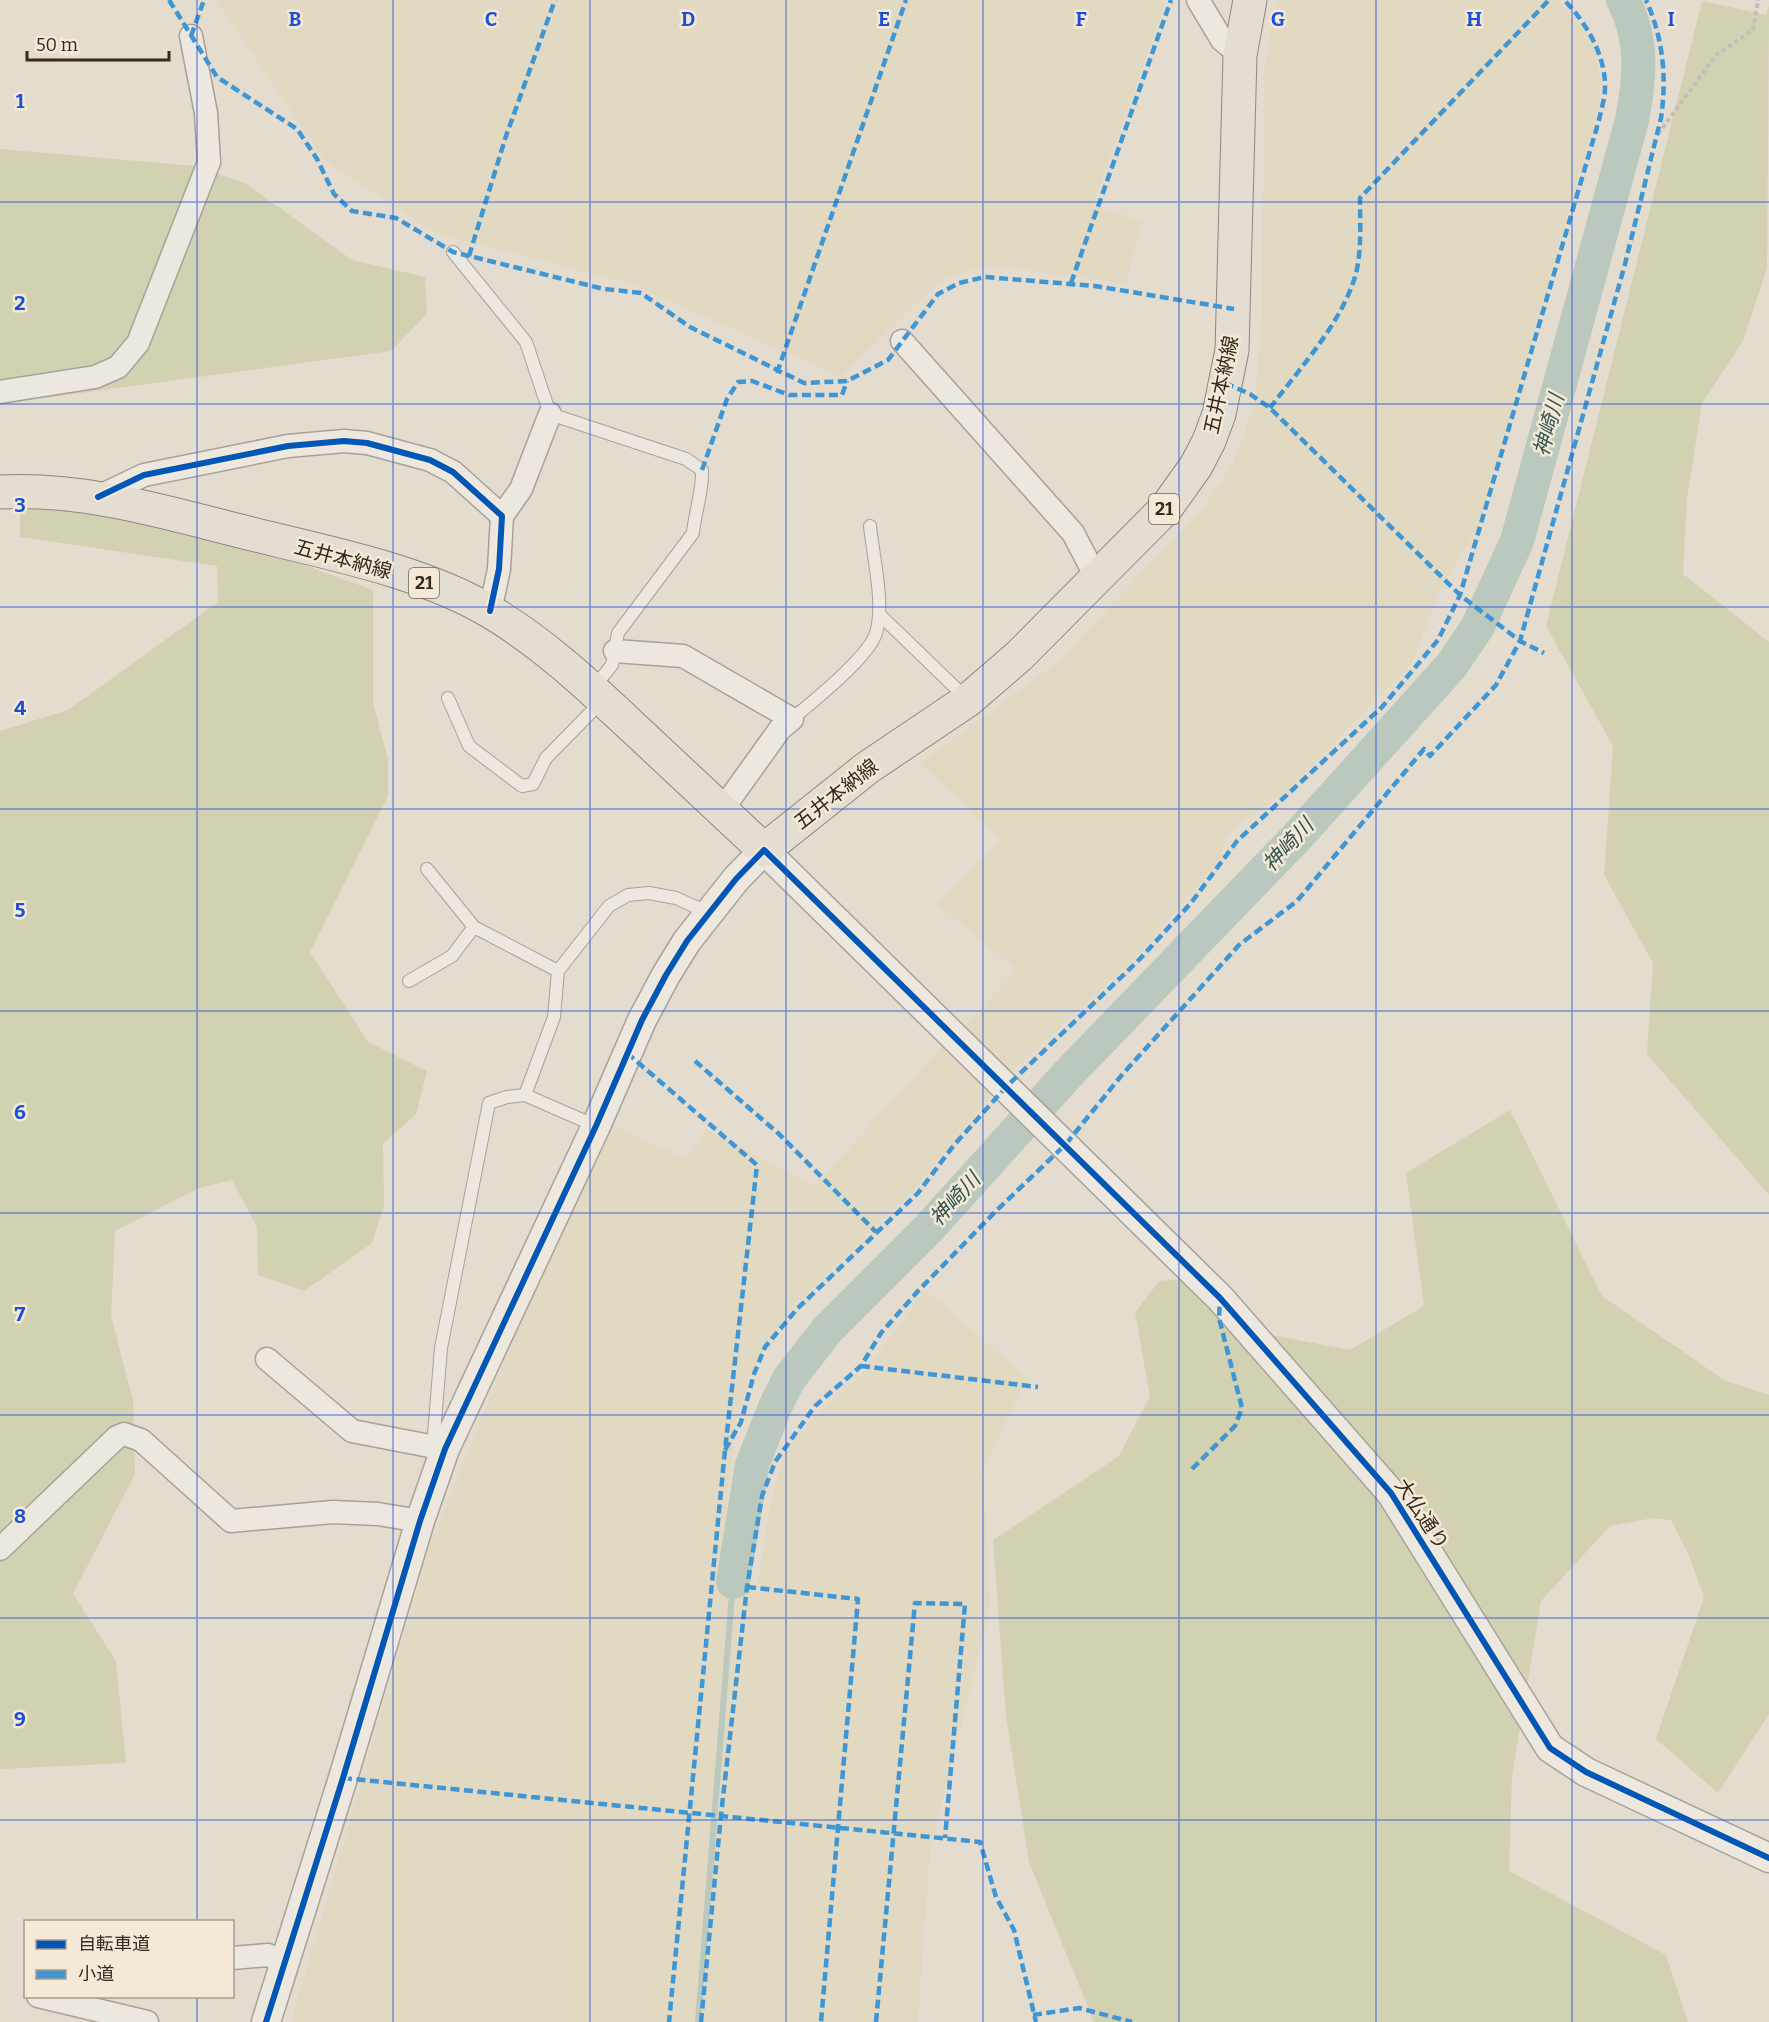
<svg xmlns="http://www.w3.org/2000/svg" width="1769" height="2022" font-family="Bitter,'Noto Sans JP',serif">
<style>
.farmland{fill:#e1d9c1}
.green{fill:#d2d1b2}
.lines{fill:none;stroke-linecap:round;stroke-linejoin:round}
.stream{stroke:#bac8be;stroke-width:6}
.river{stroke:#bac8be;stroke-width:34}
.service-casing{stroke:#a8a198;stroke-width:14}
.minor-casing{stroke:#a8a198;stroke-width:25}
.tertiary-casing{stroke:#a8a198;stroke-width:31}
.primary-casing{stroke:#8e877e;stroke-width:35}
.path{stroke:#c4beb7;stroke-width:4;stroke-dasharray:4.5 3;stroke-linecap:butt}
.service{stroke:#ece7df;stroke-width:12}
.minor{stroke:#ece7df;stroke-width:22}
.tertiary{stroke:#ece7df;stroke-width:28}
.primary{stroke:#e3ddd2;stroke-width:33}
.quiet{stroke:#3e96d5;stroke-width:4.5;stroke-dasharray:9 4.5;stroke-linecap:butt}
.cycleway-casing{stroke:#f3e9d6;stroke-width:10}
.cycleway{stroke:#0057b8;stroke-width:6}
.grid{fill:none;stroke:#1d4ed8;stroke-width:1.5;stroke-opacity:0.55}
.labels{text-anchor:middle;stroke-width:5;stroke-linejoin:round;paint-order:stroke}
.shield{fill:#f3e9d6;stroke:#6f6357;stroke-width:1.5}
.shield-label{font-size:18px;font-weight:bold;fill:#362a20}
.street-label{font-size:20px;fill:#362a20;stroke:#f3e9d6}
.water-label{font-size:21px;font-style:italic;fill:#315551;stroke:#f3e9d6}
.grid-label{font-size:20px;text-anchor:middle;font-weight:bold;fill:#1d4ed8;stroke:#f3e9d6;stroke-width:5;stroke-linejoin:round;paint-order:stroke}
</style>
<rect width="100%" height="100%" fill="#e3dccf"/>
<path class="farmland" d="M216,0h950l-73,205 50,16 -17,63 -139,-19 -49,17 -97,95 -213,-94 -191,-49 -111,-72z
M1278,0h278l26,25 10,19 9,37 -3,30 -119,414 -40,67 -28,72 -124,127 -50,35 -13,13 -3,20 -89,102 -121,111 -48,-44 54,-58 -79,-66 63,-65 -81,-76 137,-100 146,-155 30,-44 22,-61 7,-89 2,-244z
M943,1046l51,44 -80,100 -124,119 -36,56 -19,57 -15,161 38,2 12,-79 14,-52 30,-38 48,-41 63,-85 101,87 -43,94 7,137 -60,241 -12,173h-627l141,-482 82,-201 97,-214 76,34 19,-30 108,57z"/>
<path class="green" d="M1702,1l64,14 3,-10 -2,263 -24,73 -41,62 -15,95 -4,76 86,68v553l-122,-141 6,-91 -49,-88 9,-129 -67,-120z
M0,149l195,17 50,17 107,77 73,17 2,37 -36,37 -391,53z
M51,502l245,60 77,28v113l15,56v37l-78,156 58,90 59,29 -11,43 -33,30 1,61 -12,38 -68,48 -46,-16 -1,-48 -25,-47 -33,8 -84,43 -4,85 22,85 2,73 -62,120 43,67 10,102 -126,6v-1038l68,-21 150,-108 -1,-36 -197,-29v-31z
M1510,1110l92,186 122,84 45,15v319l-51,79 -62,-54 48,-142 -16,-44 -17,-33 -18,-2 -43,8 -69,75 -29,174 -3,96 157,84 22,67h-594l-65,-160 -23,-147 -13,-175 126,-84 31,-60 -15,-83 24,-32 33,-3 58,53 100,19 74,-44 -18,-133z"/>
<g class="lines">
<path class="stream" d="M698,2022l35,-440"/>
<path class="river" d="M733,1582l19,-117 24,-60 13,-26 38,-49 102,-102 138,-153 229,-237 155,-172 26,-38 40,-87 115,-421c8,-42 12,-81 -9,-120"/>
<defs>
<path id="service" d="M453,252l73,90 24,72 136,45 16,11c1,22 -7,41 -9,63l-75,100 -6,32 -19,23
M879,614l88,85
M448,698l21,48 53,40 11,-2 13,-26 57,-58
M792,719c20,-17 77,-62 84,-86 9,-29 -3,-76 -6,-107
M427,869l47,58 84,44
M409,981l43,-25 22,-29
M525,1095l29,-78 4,-46 51,-65 19,-11 21,-2 27,5 33,15
M433,1446l8,-98 48,-245 18,-6 18,-2 71,31"/>
<path id="minor" d="M1198,0l24,40 18,15
M902,341l171,192 23,44
M0,392l95,-15 23,-10 20,-24 71,-181 -3,-49 -15,-77
M98,497l46,-22 144,-29 56,-5 23,2 63,17 23,12 49,44 -3,53 -9,42
M502,516l19,-27 29,-75
M615,651l68,5 109,63 -12,10 -58,81
M267,1359l85,72 93,18
M0,1549l117,-112 7,-3 17,6 90,81 102,-9 45,2 42,7
M232,1958l36,-3 18,9
M38,1996l109,26"/>
<path id="tertiary" d="M266,2022l77,-244 77,-257 25,-72 151,-323 46,-106 24,-45 21,-34 49,-62 28,-29 456,448 171,195 159,255 36,24 183,86"/>
<path id="primary" d="M0,492c82,-4 158,18 236,38 81,21 184,39 255,82 55,33 101,77 147,120 42,39 84,79 126,118l103,-82 101,-68 51,-44 147,-148 30,-42 13,-25 10,-27 13,-64 8,-295 10,-55"/>
</defs>
<use href="#service" class="service-casing"/>
<use href="#minor" class="minor-casing"/>
<use href="#tertiary" class="tertiary-casing"/>
<use href="#primary" class="primary-casing"/>
<path class="path" d="M1658,134l58,-79 37,-25 5,-30"/>
<use href="#service" class="service"/>
<use href="#minor" class="minor"/>
<use href="#tertiary" class="tertiary"/>
<use href="#primary" class="primary"/>
<path class="quiet" d="M169,0l48,77 80,52 20,30 17,35 18,17 44,7 57,34 151,37 37,4 49,34 114,56 43,-2 41,-21 50,-66 21,-11 26,-6 110,9 139,23
M191,36l13,-36
M469,256l37,-120 49,-136
M1071,283l100,-283
M777,373l129,-373
M1225,383l25,11 20,14 190,187 60,46 24,12
M1270,408c30,-40 70,-83 85,-131 7,-25 5,-53 5,-79l189,-198
M702,470l25,-71 11,-17 14,-1 37,14h53l5,-14
M627,1053l130,112 -32,285 -56,572
M695,1061l84,73 97,98
M861,1366l177,21
M725,1450l16,-28 13,-48 11,-27 32,-38 121,-116 36,-48 53,-59 130,-124 54,-59 46,-62 145,-134 56,-67 22,-45 139,-475c2,-10 6,-22 6,-32 1,-32 -19,-66 -41,-88
M1192,1469l43,-43 7,-18 -23,-90 1,-20
M747,1587l111,12 -37,423
M343,1778l637,64 16,55 18,33 22,92
M1033,2015l46,-7 53,14
M701,2022l20,-207 26,-228 15,-91 13,-34 40,-56 46,-40 20,-33 38,-43 76,-78 71,-68 55,-68 118,-131 58,-44 127,-152 6,7 66,-71 24,-44 105,-377 36,-146c6,-41 2,-80 -15,-118
M876,2022l39,-419 50,1 -20,234"/>
<defs>
<path id="cycleway" d="M98,497l46,-22 144,-29 56,-5 23,2 63,17 23,12 49,44 -3,53 -9,42
M266,2022l77,-244 77,-257 25,-72 151,-323 46,-106 24,-45 21,-34 49,-62 28,-29 456,448 171,195 159,255 36,24 183,86"/>
</defs>
<use href="#cycleway" class="cycleway-casing"/>
<use href="#cycleway" class="cycleway"/>
</g>
<path class="grid" d="M197,0v1922M393,0v2022M590,0v2022M786,0v2022M983,0v2022M1179,0v2022M1376,0v2022M1572,0v2022M0,202h1769M0,404h1769M0,607h1769M0,809h1769M0,1011h1769M0,1213h1769M0,1415h1769M0,1618h1769M0,1820h1769M197,1996v26"/>
<g class="labels">
<g class="shield">
<rect x="1149" y="494" width="30" height="30" rx="4.5"/>
<rect x="409" y="568" width="30" height="30" rx="4.5"/>
</g>
<g class="shield-label">
<text x="1164" y="515">21</text>
<text x="424" y="589">21</text>
</g>
<g class="street-label">
<text transform="translate(1221 385) rotate(-78)" y="7">五井本納線</text>
<text transform="translate(343 559) rotate(15)" y="7">五井本納線</text>
<text transform="translate(836 794) rotate(-38)" y="7">五井本納線</text>
<text transform="translate(1422 1514) rotate(57)" y="7">大仏通り</text>
</g>
<g class="water-label">
<text transform="translate(1549 425) rotate(-75)" y="7">神崎川</text>
<text transform="translate(1288 845) rotate(-47)" y="7">神崎川</text>
<text transform="translate(955 1199) rotate(-48)" y="7">神崎川</text>
</g>
</g>
<g class="grid-label">
<text x="295" y="26">B</text>
<text x="491" y="26">C</text>
<text x="688" y="26">D</text>
<text x="884" y="26">E</text>
<text x="1081" y="26">F</text>
<text x="1278" y="26">G</text>
<text x="1474" y="26">H</text>
<text x="1671" y="26">I</text>
<text x="20" y="108">1</text>
<text x="20" y="310">2</text>
<text x="20" y="512">3</text>
<text x="20" y="715">4</text>
<text x="20" y="917">5</text>
<text x="20" y="1119">6</text>
<text x="20" y="1321">7</text>
<text x="20" y="1523">8</text>
<text x="20" y="1726">9</text>
</g>
<rect x="24" y="1920" width="210" height="78" fill="#f3e9d6" stroke="#a79d8d" stroke-width="1.5"/>
<rect x="36" y="1940" width="30" height="9" fill="#0057b8" stroke="#a79d8d" stroke-width="1.5"/>
<text x="78" y="1950" font-size="18" fill="#362a20">自転車道</text>
<rect x="36" y="1970" width="30" height="9" fill="#3e96d5" stroke="#a79d8d" stroke-width="1.5"/>
<text x="78" y="1980" font-size="18" fill="#362a20">小道</text>
<path d="M27 51v9h142v-9" fill="none" stroke="#362a20" stroke-width="3"/>
<text x="36" y="51" font-size="18" fill="#362a20" stroke="#f3e9d6" stroke-width="4.5" paint-order="stroke">50 m</text>
</svg>
